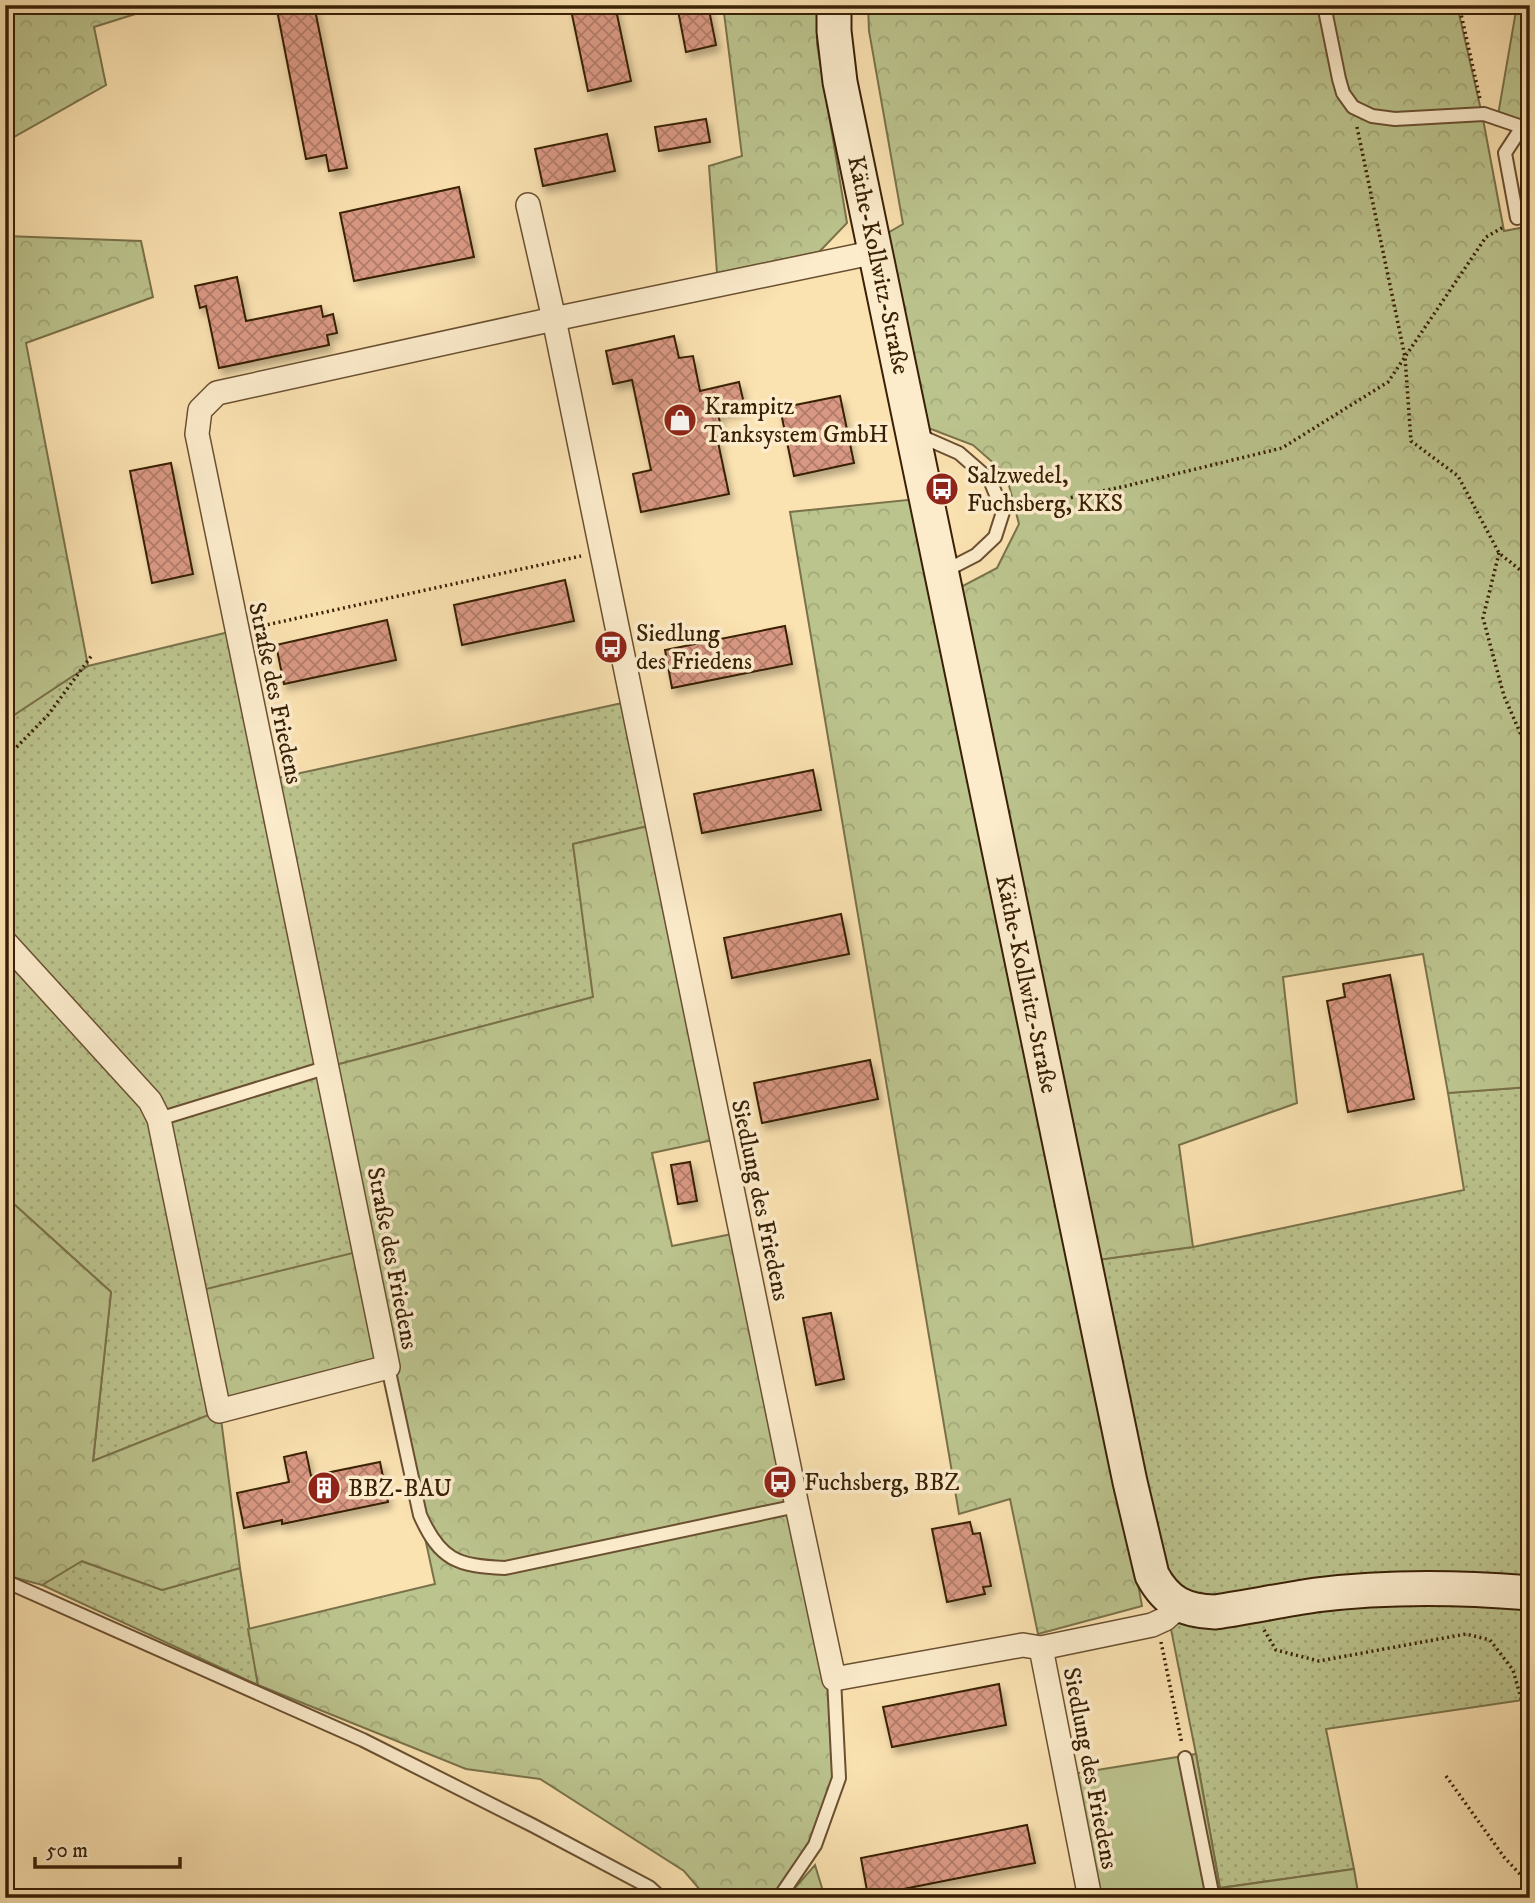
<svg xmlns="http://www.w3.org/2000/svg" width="1535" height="1903" font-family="'IM FELL DW Pica',serif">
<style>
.grass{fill:url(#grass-dots);stroke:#7a724a;stroke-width:2}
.forest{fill:url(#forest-crowns);stroke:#7a724a;stroke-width:2}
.garden{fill:#bcc48e;stroke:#7a724a;stroke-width:2}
.building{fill:url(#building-cross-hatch);stroke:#392006;stroke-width:2;filter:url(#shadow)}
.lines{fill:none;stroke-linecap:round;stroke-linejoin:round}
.lane-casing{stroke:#6a5031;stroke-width:16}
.street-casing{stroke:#6a5031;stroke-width:26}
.secondary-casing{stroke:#392006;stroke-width:37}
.path{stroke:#392006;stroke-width:3.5;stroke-dasharray:2 3.5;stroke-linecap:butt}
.lane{stroke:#fceccc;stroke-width:12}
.street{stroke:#fceccc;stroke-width:23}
.secondary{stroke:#fceccc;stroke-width:33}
.labels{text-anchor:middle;stroke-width:7;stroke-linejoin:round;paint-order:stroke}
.street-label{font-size:24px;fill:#392006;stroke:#fceccc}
.poi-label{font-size:24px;fill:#392006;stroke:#fceccc;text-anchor:start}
</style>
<defs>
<pattern id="grass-dots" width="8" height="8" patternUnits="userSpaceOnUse" patternTransform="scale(1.75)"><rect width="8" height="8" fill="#bcc48e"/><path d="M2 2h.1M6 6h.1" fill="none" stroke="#a2a879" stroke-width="1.8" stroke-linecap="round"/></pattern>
<pattern id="forest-crowns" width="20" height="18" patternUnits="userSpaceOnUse" patternTransform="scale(1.75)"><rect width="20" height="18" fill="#bcc48e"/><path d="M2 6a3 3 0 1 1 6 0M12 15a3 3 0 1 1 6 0" fill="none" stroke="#a2a879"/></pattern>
<pattern id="building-cross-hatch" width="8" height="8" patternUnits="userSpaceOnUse" patternTransform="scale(1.75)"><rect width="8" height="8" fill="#d99883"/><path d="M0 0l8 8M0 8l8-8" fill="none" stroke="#b17c69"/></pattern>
<filter id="shadow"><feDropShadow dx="3.5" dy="6" stdDeviation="3.5" flood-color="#0004"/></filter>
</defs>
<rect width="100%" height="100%" fill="#fbe2b1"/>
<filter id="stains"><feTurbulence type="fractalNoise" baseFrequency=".00286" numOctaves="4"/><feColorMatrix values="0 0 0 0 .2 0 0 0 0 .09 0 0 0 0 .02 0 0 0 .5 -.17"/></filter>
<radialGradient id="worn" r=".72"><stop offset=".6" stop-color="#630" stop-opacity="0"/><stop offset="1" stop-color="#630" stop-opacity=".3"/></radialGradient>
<path class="grass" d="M229,632l30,150 368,-80 25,123 -79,19 21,153 -266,70 37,183 -146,161 -126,50 18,-169 -106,-96v-475l83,-55z
M1530,1087v612l-204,30 28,140 -134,19 -24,-134 -99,-494 96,-13 271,-57 -16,-97z
M81,1561l81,29 78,-22 18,117 -216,-100z"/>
<path class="forest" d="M5,5h159l-70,22 12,58 -101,57z
M723,5h95l-1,39 30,179 -28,29 -102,21 -8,-107 33,-10z
M868,5h589l26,114 21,112 26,-5v477l-5,2 5,32v350l-82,6 -25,-139 -140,23 14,126 -118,42 14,102 -96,13 -140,-671 40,-21 22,-44 -13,-50 -33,-29 -50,-19 -37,-192 17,-10 -34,-193z
M1517,5h13v109l-11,8 -21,-7z
M5,236l136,5 12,56 -127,46 62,323 -83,55z
M917,499l200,969 25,138 -104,28 -28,-135 -51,15 -169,-1002z
M652,825l61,315 -61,13 20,93 60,-12 96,447 5,99 -24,67 -32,51h-70l-23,-27 -144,-92 -74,-10 -208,-84 -10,-56 187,-45 -47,-217 -168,44 20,157 -78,22 -80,-29 -40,24 -37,-10v-379l106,96 -18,169 126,-50 -25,-119 171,-42 -37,-183 265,-70 -20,-153z
M815,1865l10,33h-39z"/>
<path class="garden" d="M1196,1754l24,134 134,-19 5,29h-269l-24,-123z"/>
<path class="building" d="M276,5h38l33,163 -18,3 -3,-16 -20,4z
M570,5h45l16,76 -43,10z
M677,5h31l8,40 -30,7z
M706,119l4,23 -51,9 -4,-24z
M607,134l8,37 -72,15 -8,-37z
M459,187l15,70 -120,24 -14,-68z
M237,277l9,44 75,-15 2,11 10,-3 4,19 -10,2 2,10 -110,23 -13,-62 -6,2 -5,-22z
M674,336l5,22 14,-2 7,35 39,-9 6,26 -27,6 3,13 -6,1 14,66 -88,18 -8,-38 18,-4 -19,-90 -19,4 -7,-33z
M840,396l14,67 -60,13 -14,-68z
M171,463l22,111 -41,9 -22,-112z
M565,580l9,41 -112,24 -8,-40z
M387,620l9,40 -112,24 -8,-39z
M785,626l7,38 -120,24 -7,-38z
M813,770l8,40 -119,23 -8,-39z
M841,914l8,40 -117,24 -8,-40z
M1390,975l24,124 -66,13 -21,-111 18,-4 -2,-13z
M870,1060l8,39 -116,24 -8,-40z
M690,1162l7,39 -19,3 -7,-39z
M831,1313l13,66 -28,6 -13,-67z
M306,1452l5,24 69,-14 8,40 -106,22v-4l-38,8 -7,-35 52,-11 -5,-25z
M970,1522l3,12 7,-1 11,53 -8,1 2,7 -38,8 -15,-73z
M999,1684l7,41 -114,22 -9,-40z
M1027,1825l8,38 -167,33 -7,-38z"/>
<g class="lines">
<defs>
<path id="lane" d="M1324,5l15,74 4,14 10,14 19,9 23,3 89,-5 38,13
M1517,218l-12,-65 17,-26 8,-5
M918,435l41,18 31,27 13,32 -8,25 -19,18 -33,17
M159,1119l169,-52
M388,1367l32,148c20,45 37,51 85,53l292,-62
M5,1581l358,159 169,85 117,62 12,11
M1185,1758l28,140
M779,1898l36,-53 24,-67 -5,-99"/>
<path id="street" d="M528,205l26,114 243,1187 37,173 189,-34 18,3 111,-23 13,-6 8,-7 5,-8
M5,942l145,159 9,18 60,292 169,-44c-62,-311 -128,-622 -191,-933l3,-24 17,-17 337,-74 322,-67
M1041,1648l49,250"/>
<path id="secondary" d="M834,5v26l6,51 290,1400 22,93c15,28 33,36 63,37 34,-5 67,-12 101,-17 71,-9 143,-8 214,-2"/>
</defs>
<use href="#lane" class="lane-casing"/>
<use href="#street" class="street-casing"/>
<use href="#secondary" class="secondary-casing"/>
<path class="path" d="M1459,5l21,94
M1357,127l48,230 6,84 47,35 41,77 31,25
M1017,509l109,-23 156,-38 106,-66 98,-145 19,-11
M1499,553l-16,65 21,78 26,59
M257,627l324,-71
M5,759l43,-44 44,-60
M1264,1630l12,20 43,11 147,-27 24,6 23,30 17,60
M1161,1642l21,102
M1446,1776l58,81 26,28"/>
<use href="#lane" class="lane"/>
<use href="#street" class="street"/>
<use href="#secondary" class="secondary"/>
</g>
<defs>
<symbol id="shop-disc" viewBox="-11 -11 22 22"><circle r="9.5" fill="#8f2418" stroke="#fceccc"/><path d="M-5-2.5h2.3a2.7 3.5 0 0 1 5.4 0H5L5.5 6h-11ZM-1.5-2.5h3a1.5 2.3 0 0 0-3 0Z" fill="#fff"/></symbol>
<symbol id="bus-disc" viewBox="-11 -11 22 22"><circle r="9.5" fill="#8f2418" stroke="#fceccc"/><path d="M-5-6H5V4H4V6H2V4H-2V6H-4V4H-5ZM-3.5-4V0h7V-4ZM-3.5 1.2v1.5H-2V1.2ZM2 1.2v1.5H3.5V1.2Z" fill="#fff"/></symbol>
<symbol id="building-disc" viewBox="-11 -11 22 22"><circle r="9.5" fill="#8f2418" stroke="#fceccc"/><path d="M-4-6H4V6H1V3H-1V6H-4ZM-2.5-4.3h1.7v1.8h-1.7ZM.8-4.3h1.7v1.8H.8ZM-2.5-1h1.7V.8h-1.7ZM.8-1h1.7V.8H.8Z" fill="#fff"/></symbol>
</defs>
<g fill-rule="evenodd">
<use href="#shop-disc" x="661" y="401" width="38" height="38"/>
<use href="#bus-disc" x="923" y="470" width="38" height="38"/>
<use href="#bus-disc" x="592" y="628" width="38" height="38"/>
<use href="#bus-disc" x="761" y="1463" width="38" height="38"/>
<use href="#building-disc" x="305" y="1469" width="38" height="38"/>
</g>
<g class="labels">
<g class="street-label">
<text transform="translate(879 265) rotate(78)" y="8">Käthe-Kollwitz-Straße</text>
<text transform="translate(276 693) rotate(78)" y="8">Straße des Friedens</text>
<text transform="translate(1027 984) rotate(78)" y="8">Käthe-Kollwitz-Straße</text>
<text transform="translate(761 1200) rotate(78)" y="8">Siedlung des Friedens</text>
<text transform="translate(393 1258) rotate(79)" y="8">Straße des Friedens</text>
<text transform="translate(1091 1768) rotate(79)" y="8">Siedlung des Friedens</text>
</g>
<g class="poi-label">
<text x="704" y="414">Krampitz<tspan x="704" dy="28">Tanksystem GmbH</tspan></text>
<text x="967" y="483">Salzwedel,<tspan x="967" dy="28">Fuchsberg, KKS</tspan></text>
<text x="636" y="641">Siedlung<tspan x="636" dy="28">des Friedens</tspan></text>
<text x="804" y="1490">Fuchsberg, BBZ</text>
<text x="348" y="1496">BBZ-BAU</text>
</g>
</g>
<rect width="1535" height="1903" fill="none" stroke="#fbe2b1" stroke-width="28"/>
<rect x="7" y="7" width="1521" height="1889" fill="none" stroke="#392006" stroke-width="3.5"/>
<rect x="14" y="14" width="1507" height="1875" fill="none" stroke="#392006" stroke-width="2"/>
<path d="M35 1857v10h145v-10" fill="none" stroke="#392006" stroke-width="3.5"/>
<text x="46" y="1857" font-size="21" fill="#392006" stroke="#fceccc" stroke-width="5" paint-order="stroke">50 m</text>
<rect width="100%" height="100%" filter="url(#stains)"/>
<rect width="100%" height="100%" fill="url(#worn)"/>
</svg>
